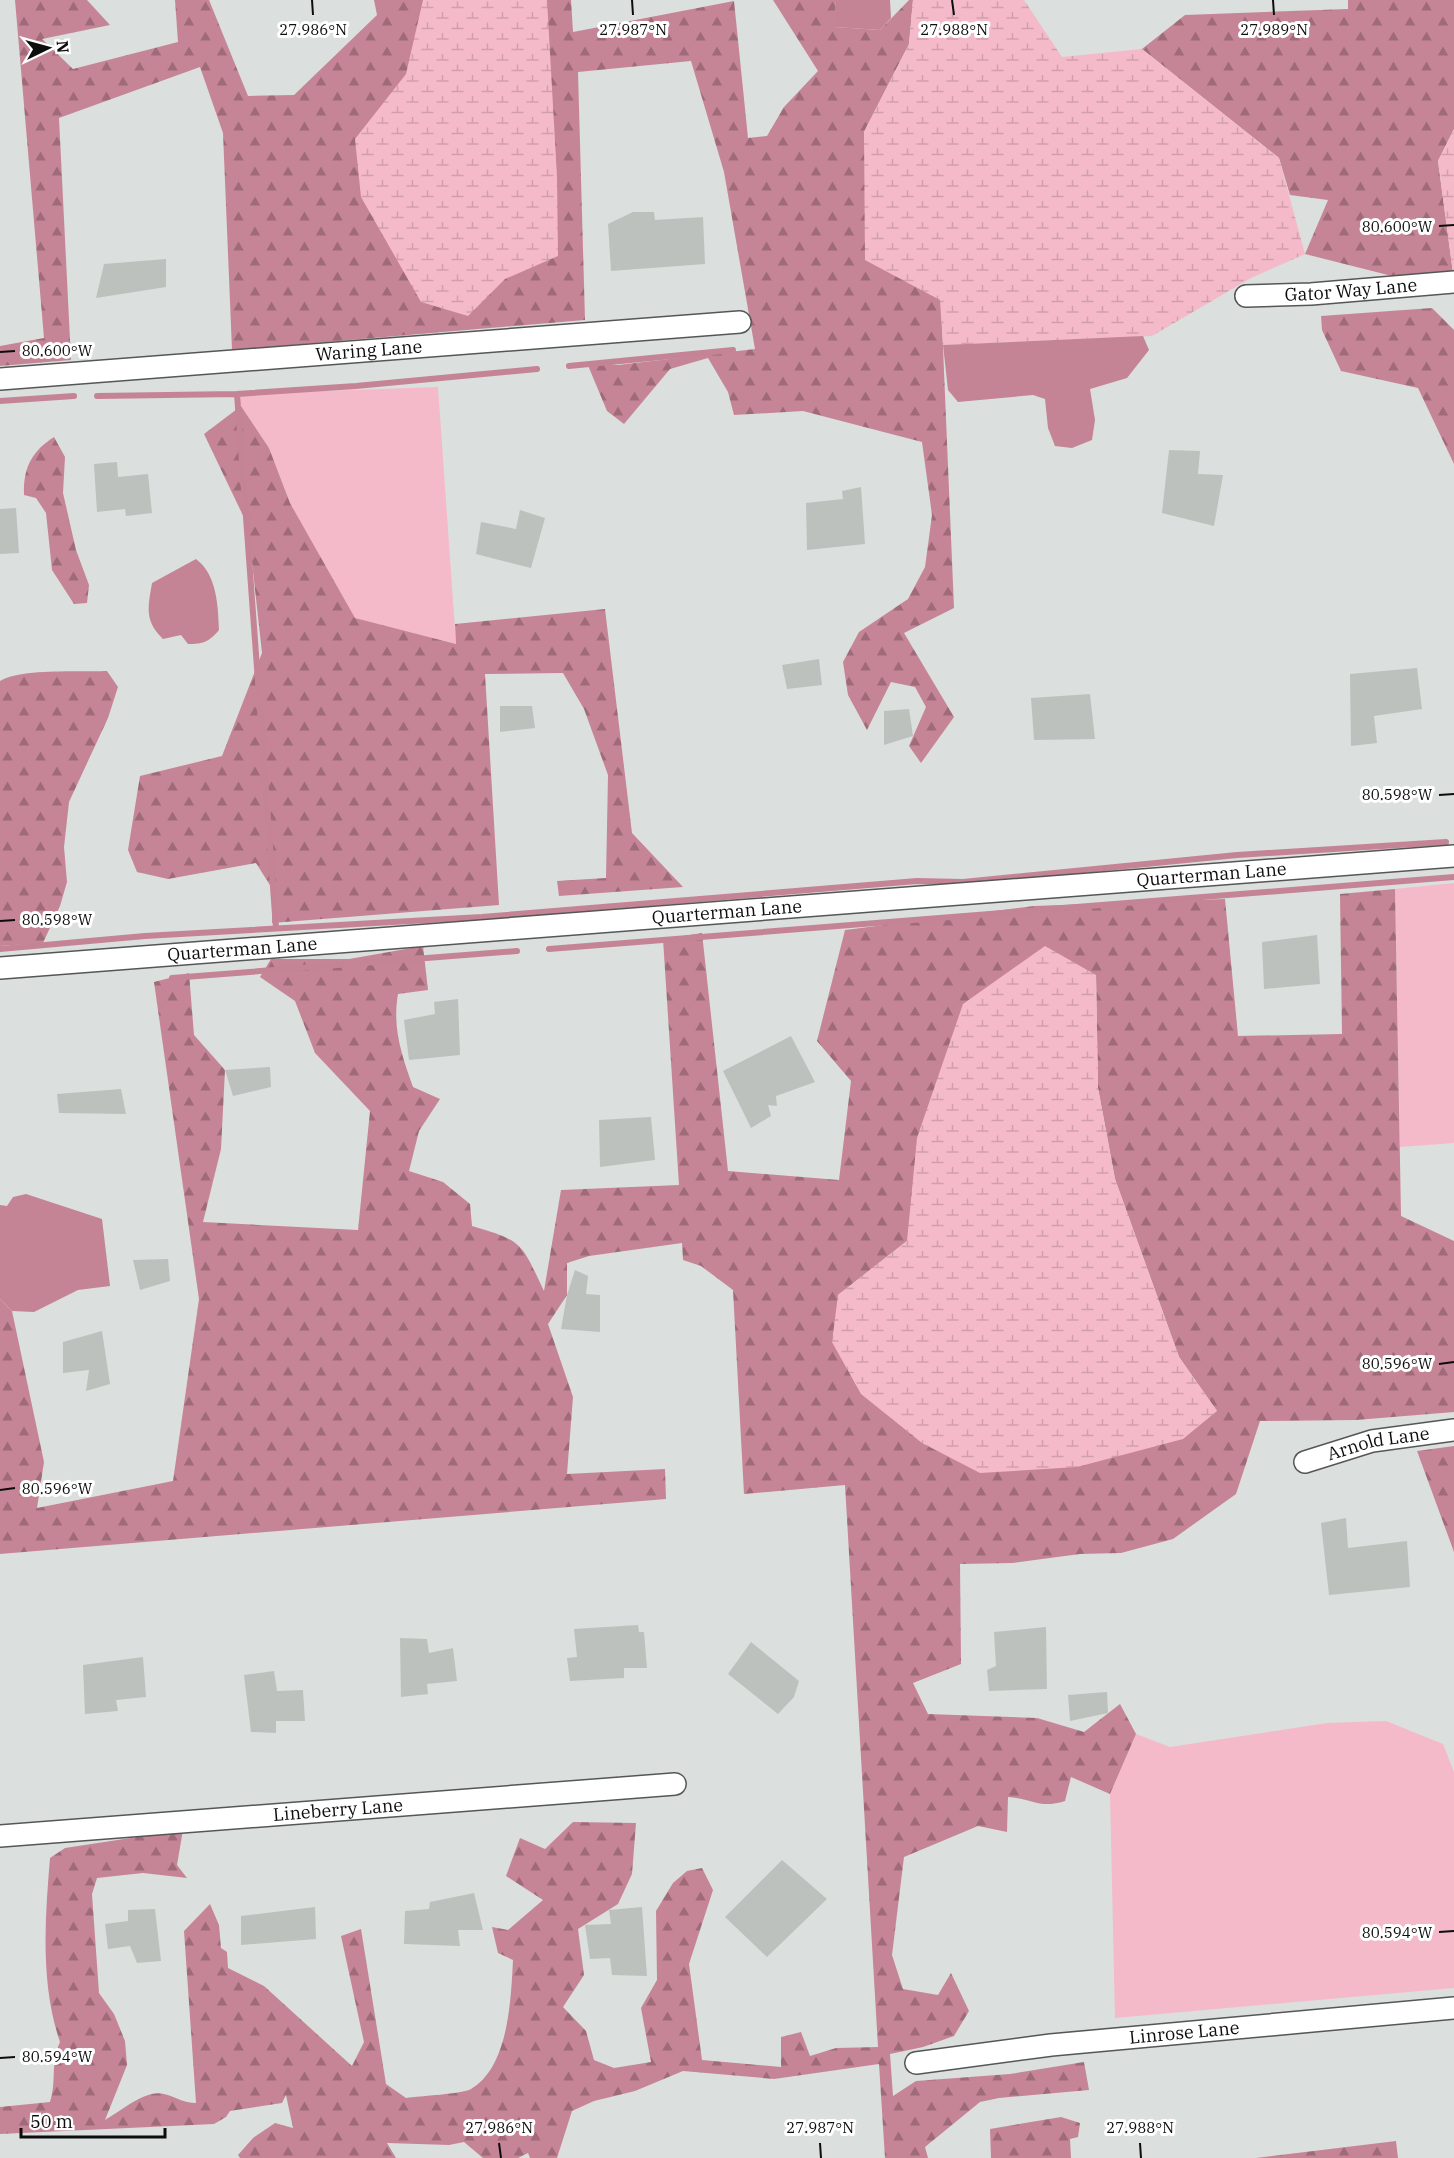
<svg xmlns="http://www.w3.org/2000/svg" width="1454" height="2158" font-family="'IBM Plex Serif',serif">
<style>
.grass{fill:#f5bac9}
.forest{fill:url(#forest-firs);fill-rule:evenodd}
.wetland{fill:url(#wetland-marsh)}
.water{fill:#c48495}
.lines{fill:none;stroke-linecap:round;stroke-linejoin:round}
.stream{stroke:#c48495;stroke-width:6}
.building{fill:#bdc1be}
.minor-casing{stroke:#545756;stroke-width:24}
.minor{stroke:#fff;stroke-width:21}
.ticks{fill:none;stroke:#0c0d0c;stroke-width:2}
.labels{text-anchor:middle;stroke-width:6;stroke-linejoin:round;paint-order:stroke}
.street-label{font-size:18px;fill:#0c0d0c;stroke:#fff}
.ticks-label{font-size:15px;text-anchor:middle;fill:#0c0d0c;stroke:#fff;stroke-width:6;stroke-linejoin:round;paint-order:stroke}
</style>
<defs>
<pattern id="forest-firs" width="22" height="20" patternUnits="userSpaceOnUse" patternTransform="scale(1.5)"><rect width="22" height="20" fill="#c68596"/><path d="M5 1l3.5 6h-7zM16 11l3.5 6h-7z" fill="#9f6b79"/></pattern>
<pattern id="wetland-marsh" width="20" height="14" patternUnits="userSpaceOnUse" patternTransform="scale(1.5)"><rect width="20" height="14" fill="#f5bac9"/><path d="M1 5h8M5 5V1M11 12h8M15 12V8" fill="none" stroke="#d19fab"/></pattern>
</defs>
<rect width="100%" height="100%" fill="#dbdfdd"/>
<path class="grass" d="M438,387l18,257 -102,-26 -64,-115 -21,-55 -28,-42 -3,-1 -1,-11z
M1454,883v260l-54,4 -5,-258z
M1386,1721l57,23 11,28v216l-339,30 -5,-224 26,-60 34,13 157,-24z"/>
<path class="forest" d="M15,0h72l23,25 -68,14 31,30 105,-27 -3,-42h34l39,96 46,-1 83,-80 -3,-15h197l2,32 161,-31 14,137 19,-2 17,-29 34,-36 -45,-71h63l-1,27 45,3 29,-30h4l-4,44 -45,88 77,168 13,308 -50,25 50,84 -33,46 -12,-17 17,-39 -11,-20 -24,-5 -24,48 -19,-35 -5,-33 16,-30 49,-33 17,-32 7,-52 -10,-73 -119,-31 -69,4 -6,-23 -20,-34 -38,11 -46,55 -17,-13 -20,-48 31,2 137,-16 -31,-177 -33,-111 -113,11 7,248 -353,30 -9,-217 -23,-66 -141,51 12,242 -71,6v-20l44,-8z
M1348,0h106v129l-16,32 15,112 -61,3 -87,-22 23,-54 -38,-5 -11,-37 -137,-109 43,-34 163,-6z
M1432,308l22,22v134l-36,-76 -77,-17 -19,-41 -1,-14z
M241,406l28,42 21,55 65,115 101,26 -1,-20 150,-15 27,224 51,54 -124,9 -2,-15 49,-3 2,-103 -24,-66 -21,-36 -78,1 14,231 -227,18 1,-33 -17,-27 -88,16 -31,-7 -9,-22 12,-74 82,-20 40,-103 -14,-127 -44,-92z
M54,437l11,20 -2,36 13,57 13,35 -2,18 -13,1 -22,-34 -6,-57 -10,-15 -12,-3c-1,-27 8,-44 30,-58z
M107,671l11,16 -10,31 -39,84 -5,45 3,35 -7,24 -17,37 -43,3v-265c21,-13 81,-9 107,-10z
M1395,889l6,327 53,25v171l-98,8 -96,1 -24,73 -63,45 -52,14 -41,1 -67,9 -53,1 1,100 -48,19 15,31 109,4 47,14 36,-28 16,30 -26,60 -39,-17 -6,24c-25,8 -32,-2 -57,-4l-1,35 -29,-6 -74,31 -12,98 11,34 35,6 13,-22 18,38 -15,25 -31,11 -33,7 3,42 23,-15 94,-7 74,-12 5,28 -90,8 -19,4 -55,45 3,11h-43l-6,-94 -105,15 -91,-8 -48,20 -41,10 -22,10 -15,47h-27l-2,-5 -10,5h-35l-19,-16 -15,3 -62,-2 9,15h-156l-2,-3 15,-17 22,-15 18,5 -7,-33 -4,8 -52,8 -4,6 -12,7 -214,10v-27l50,-5c7,-22 0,-39 10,-60 -20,-59 -15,-123 -10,-184l15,-10 118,-18 -6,35 10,13 -44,-5 -46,5 -5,16 7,99 15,21 11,27 2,24 -22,55c16,-9 41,-31 59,-26 13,3 19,9 32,9l-12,-172 26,-27 9,21 2,23 6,4 1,16 36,18 88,80 12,-24 -23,-106 20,-7 25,155 20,14c14,-2 56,-4 65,-9 38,-22 40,-91 42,-129l-15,-7 -6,-26 16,3 35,-30 -37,-24 14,-38 25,11 28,-27 63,1 -4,51 -14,30 -40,25 6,46 -21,32 23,24 8,29 20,8 37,-6 -10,-54 16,-28 -1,-69 17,-28 14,-12 15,-3 11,22 -24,74 13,96 79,7v-30l20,-5 9,24 26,-8 42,-1 -33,-562 -101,9 -11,-204 -32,-24 -18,-6 -1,-17 -93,13 -22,7v32l-19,29 25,73 -6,77 98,-5 1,30 -666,55v-255l12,12 32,151 -7,46 136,-27 26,-182 -45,-317 35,-9 5,62 31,35 -4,79 -18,73 155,8 12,-119 -55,-58 -20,-52 -35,-24 11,-18h78l74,-13 5,44 -30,4c-6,34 4,62 15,93l27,12 -21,32 -10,40 34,11 27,22 2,22c52,15 49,17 72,65l17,-101 118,-5 -16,-246 39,-6 26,238 111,9 12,-99 -34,-40 28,-111 189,-24 191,-7 13,137 104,-2 -2,-140zM1096,975l2,113 17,91 64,178 38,54 -379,-116 69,-54z
M1454,1446v106l-37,-101z
M1061,2117l19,6 -2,14 -8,2 1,19h-80l-1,-29z
M1396,2141l2,17h-142z"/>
<path class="wetland" d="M423,0h124l10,177 1,79 -53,23 -37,37 -47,-14 -60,-105 -6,-58 51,-65z
M913,0h111l38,57 80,-8 137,109 26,96 -54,24 -99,58 -209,9 -3,-45 -75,-40 -1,-128 45,-88z
M1454,129v144h-1l-15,-112z
M1045,946l51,29 2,113 17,91 64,178 38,54 -34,28 -106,28 -97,6 -58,-30 -61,-49 -29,-52 6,-47 69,-54 10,-103 46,-134z"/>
<path class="water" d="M836,0h54l1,18 -11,12 -46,-3z
M1143,336l6,14 -22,28 -37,11 5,31 -3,20 -20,8 -17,-2 -7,-18 -3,-29 -12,-4 -75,7 -10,-12 -5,-45z
M196,559c21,16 22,46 23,71 -10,12 -16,14 -31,14l-7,-9 -18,4c-19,-18 -15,-32 -11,-56z
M26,1194l76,25 8,67 -32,4 -44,22 -22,-1 -12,-12v-94l7,1 6,-9z"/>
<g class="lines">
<path class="stream" d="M569,366l164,-16
M237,394l39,534
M97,396l140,-2 119,-8 181,-17
M0,401l74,-5
M0,949l145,-13 337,-19 435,-36 46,1 274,-27 209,-13
M549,949l905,-72
M172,978l345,-27"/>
</g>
<path class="building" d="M633,212h21l1,8 48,-3 2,47 -94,7 -3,-47z
M166,259v28l-70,11 8,-34z
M1169,450l31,1 -2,23 25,1 -9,51 -52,-13z
M117,462l1,15 30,-3 4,39 -26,3 -1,-7 -28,3 -3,-48z
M861,487l4,57 -58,6 -1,-47 37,-4 -1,-8z
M16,508l3,45 -19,1v-45z
M520,510l25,8 -14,50 -55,-14 5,-32 35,7z
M819,659l3,26 -35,4 -5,-24z
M1417,668l5,41 -48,7 3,27 -26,3 -1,-72z
M1090,694l5,45 -61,1 -3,-42z
M500,706h32l3,22 -35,4z
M909,709l4,27 -29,9v-34z
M1317,935l3,49 -56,5 -2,-47z
M458,999l2,56 -51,5 -5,-40 31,-6 -1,-12z
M791,1036l24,46 -39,14 1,10 -9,-1 3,11 -20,12 -28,-57z
M270,1067l1,20 -38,9 -8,-26z
M121,1089l5,25 -67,-1 -2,-19z
M651,1117l4,43 -55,7 -1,-47z
M168,1259l2,22 -30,9 -7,-30z
M575,1270l13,6 -2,18 14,1v37l-39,-3 6,-34z
M102,1331l8,53 -24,7 3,-21 -26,3v-31z
M1346,1518l2,30 59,-7 3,46 -81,8 -8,-72z
M638,1625l1,7h5l3,36h-23v10l-54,3 -3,-23 10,-1 -3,-28z
M1046,1627l1,62 -58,2 -2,-21 9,-4 -2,-34z
M400,1638l27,1 2,14 24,-5 4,33 -30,3 1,10 -27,3z
M751,1642l48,39 -5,16 -16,17 -50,-40z
M143,1657l3,40 -30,3 2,11 -33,3 -2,-49z
M274,1671l3,20 26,-1 2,31h-29v12l-25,-1 -7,-57z
M1107,1692l1,21 -38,8 -2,-26z
M782,1860l45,39 -60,58 -42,-40z
M474,1893l9,37h-25l2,16 -56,-2 1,-33 24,-2 1,-7z
M315,1907l1,32 -75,6v-29z
M642,1907l5,69 -35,-1 -2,-17 -20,1 -5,-34 26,-1 -2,-14z
M155,1909l6,52 -24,2 -7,-17 -22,3 -3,-25 23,-3v-11z"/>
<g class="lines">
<defs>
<g id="minor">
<path id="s1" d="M1246,296l65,-2 143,-12"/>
<path id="s2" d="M0,379l740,-57"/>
<path id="s3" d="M0,968l1454,-112"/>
<path id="s4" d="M1305,1462l67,-21 82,-11"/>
<path id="s5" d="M0,1836l675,-52"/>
<path id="s6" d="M916,2063l135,-18 403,-37"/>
</g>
</defs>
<use href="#minor" class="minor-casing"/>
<use href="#minor" class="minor"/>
</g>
<path class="ticks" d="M312,0l1,15M632,0l1,15M952,0l2,15M1273,0l1,15M1439,226l15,-1M0,352l15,-1M1439,795l15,-1M0,921l15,-1M1439,1364l15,-2M0,1490l15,-2M1439,1932l15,-1M0,2058l15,-1M499,2143l2,15M820,2143l1,15M1140,2143l1,15"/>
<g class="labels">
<g class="street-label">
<text dy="6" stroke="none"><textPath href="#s1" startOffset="105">Gator Way Lane</textPath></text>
<text dy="6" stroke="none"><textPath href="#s2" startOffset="370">Waring Lane</textPath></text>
<text dy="6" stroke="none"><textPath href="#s3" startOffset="1215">Quarterman Lane</textPath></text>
<text dy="6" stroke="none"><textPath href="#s3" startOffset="729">Quarterman Lane</textPath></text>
<text dy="6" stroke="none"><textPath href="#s3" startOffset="243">Quarterman Lane</textPath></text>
<text dy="6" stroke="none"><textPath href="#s4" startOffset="76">Arnold Lane</textPath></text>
<text dy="6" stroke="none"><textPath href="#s5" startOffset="339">Lineberry Lane</textPath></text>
<text dy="6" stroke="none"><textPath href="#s6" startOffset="270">Linrose Lane</textPath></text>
</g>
</g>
<g class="ticks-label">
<text x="313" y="35">27.986°N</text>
<text x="633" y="35">27.987°N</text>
<text x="954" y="35">27.988°N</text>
<text x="1274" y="35">27.989°N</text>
<text x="1397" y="232">80.600°W</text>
<text x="57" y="356">80.600°W</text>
<text x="1397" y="800">80.598°W</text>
<text x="57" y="925">80.598°W</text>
<text x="1397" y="1369">80.596°W</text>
<text x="57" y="1494">80.596°W</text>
<text x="1397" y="1938">80.594°W</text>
<text x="57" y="2062">80.594°W</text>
<text x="499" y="2133">27.986°N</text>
<text x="820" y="2133">27.987°N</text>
<text x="1140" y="2133">27.988°N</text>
</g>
<g transform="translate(48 48) rotate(85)" stroke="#ffffff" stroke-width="4.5" paint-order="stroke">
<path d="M0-4.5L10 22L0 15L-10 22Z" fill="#0c0d0c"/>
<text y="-9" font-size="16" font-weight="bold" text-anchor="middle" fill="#0c0d0c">N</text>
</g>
<path d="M21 2128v9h144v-9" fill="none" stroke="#0c0d0c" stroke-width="3"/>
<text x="30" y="2128" font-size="18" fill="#0c0d0c" stroke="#ffffff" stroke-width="4.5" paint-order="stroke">50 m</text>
</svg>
